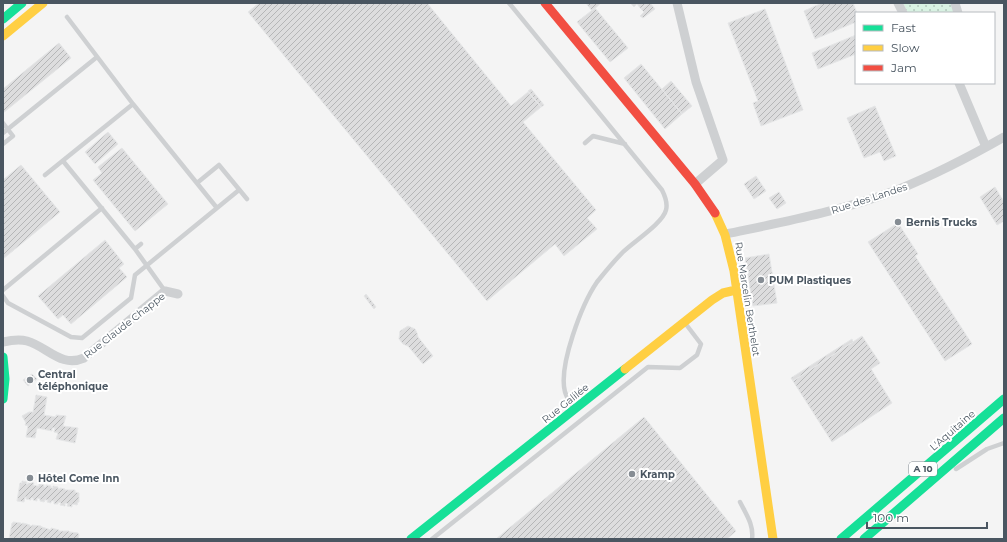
<svg xmlns="http://www.w3.org/2000/svg" width="1007" height="542" font-family="Montserrat,sans-serif">
<style>
.grass{fill:url(#grass-dots)}
.building{fill:url(#building-hatch);stroke:#e5e6e7}
.lines{fill:none;stroke-linecap:round;stroke-linejoin:round}
.lane{stroke:#ced0d2;stroke-width:4.5}
.street{stroke:#ced0d2;stroke-width:9}
.fast{stroke:#16e098;stroke-width:9}
.slow{stroke:#ffcf43;stroke-width:9}
.jam{stroke:#f24e42;stroke-width:9}
.poi-dot{fill:#868d94;stroke:#fff;stroke-width:1.5}
.labels{text-anchor:middle;stroke-width:4;stroke-linejoin:round;paint-order:stroke}
.shield{fill:#fff;stroke:#808990;stroke-width:1}
.shield-label{font-size:9px;font-weight:bold;fill:#4a5661}
.street-label{font-size:10px;fill:#4a5661;stroke:#fff}
.poi-label{font-size:10px;font-weight:bold;fill:#4a5661;stroke:#fff;text-anchor:start}
</style>
<defs>
<pattern id="grass-dots" width="8" height="8" patternUnits="userSpaceOnUse"><rect width="8" height="8" fill="#d9f2e3"/><path d="M2 2h.1M6 6h.1" fill="none" stroke="#b2c7bb" stroke-width="1.8" stroke-linecap="round"/></pattern>
<pattern id="building-hatch" width="6" height="6" patternUnits="userSpaceOnUse"><rect width="6" height="6" fill="#ddddde"/><path d="M-1 1l2-2M0 6l6-6M5 7l2-2" fill="none" stroke="#b5b6b7"/></pattern>
</defs>
<rect width="100%" height="100%" fill="#f4f4f4"/>
<path class="grass" d="M903,3h49l3,10h-47z"/>
<path class="building" d="M259,3h168l84,103 17,-14 13,15 -18,15 73,88 -9,8 10,11 -33,27 -9,-12 -68,57 -239,-289z
M586,3h15l-9,8z
M632,3h16l-7,6 -4,-5 -3,3 -3,-3z
M648,3h2l5,6 -12,9 -3,-2 4,-4 -3,-3z
M822,3h31l4,10h-1v9l-41,17 -11,-28z
M595,8l33,40 -18,14 -33,-40z
M765,9l38,101 -42,16 -8,-23 5,-2 -30,-78z
M856,35v19l-38,15 -6,-16z
M59,43l12,15 -68,55v-24z
M641,64l41,50 -17,15 -41,-51z
M671,81l21,25 -10,8 -20,-25z
M531,89l13,16 -3,2 -13,-16z
M875,106l21,50 -12,5 -4,-9 -16,6 -17,-40z
M108,132l10,12 -23,20 -10,-12z
M122,148l46,56 -33,27 -42,-51 9,-7 -4,-6z
M21,165l39,47 -57,47v-79z
M756,176l10,15 -12,8 -10,-15z
M995,187l9,15v19l-7,4 -17,-28z
M779,192l7,11 -9,6 -8,-11z
M898,223l20,31 -3,2 57,88 -27,17 -77,-119z
M105,240l19,24 -5,4 8,9 -56,47 -8,-9 -5,4 -20,-23z
M769,254l8,49 -24,3 -8,-48z
M366,294l10,13 -2,2 -10,-13z
M408,326l7,3 2,4 1,4 15,19 -10,8 -15,-18 -5,-2 -4,-5 1,-8z
M862,336l18,27 -9,6 21,34 -60,39 -39,-61z
M852,339l1,3 -60,39 -2,-3z
M32,374l5,5 -9,7 -5,-6z
M36,395l11,2 -3,18 12,2v-2l10,1 -3,10 15,2 -3,15 -19,-4 2,-6 -4,-1 1,-4h-3v3l-15,-3 -2,10 -9,-1 2,-11 -3,-1 1,-2 -4,-7 7,-4h4z
M644,417l92,114 -9,8h-231z
M22,481l5,1 -1,2h2l1,-2 5,1 -1,2 4,1h2v-2l5,1v2h2v-2l5,1v2h2v-2l5,1v2h2v-1l5,1v1h10v2l4,1v9h-1l-1,3 -5,-1v3l-5,-1 1,-2 -3,-1v3l-5,-1 1,-2 -3,-1v2h-4v-3h-3v2l-4,-1 1,-2h-3l-1,2 -4,-1v-2l-3,-1v3l-4,-1v-2h-2v2l-5,-1v-2h-1l-1,5 -7,-1 3,-18h2z
M13,522l8,1v1l2,-1 7,2v1h2v-1l9,1 1,2v-1l9,3v-2l8,2v1h10l1,2v-1l8,1 1,2 -1,4h-69l3,-16h1z"/>
<g class="lines">
<path class="lane" d="M509,3l153,187c3,6 6,13 4,20 -3,13 -33,32 -43,42 -10,10 -18,20 -26,30 -15,22 -39,84 -32,110 2,6 5,11 9,16
M3,123l10,13 -10,8
M3,133l94,-76
M585,143l8,-7 32,8
M63,161l72,88 30,42
M45,175l88,-71
M197,183l22,-18 28,34
M217,208l22,-18
M135,249l6,-5
M3,290l99,-82
M3,296l5,7 63,34 11,1 49,-40 4,-23 82,-67 -84,-104 -66,-87
M956,469l31,-20 17,-6
M740,502c6,12 14,23 12,37
M432,539l216,-172 32,1 17,-13 4,-11 -16,-21"/>
<path class="street" d="M677,3l19,79 27,78 -28,24
M898,3l5,10
M955,3l3,10
M959,83l27,64
M726,234c57,-12 116,-23 171,-44 37,-15 72,-33 107,-53
M3,342c9,-2 16,-3 24,-1 21,6 34,27 57,17l81,-67 13,3"/>
<path class="fast" d="M3,19l19,-16
M3,357l2,22 -2,20
M411,539l214,-170
M841,539l163,-140
M864,539l140,-121"/>
<path class="slow" d="M3,36l40,-33
M715,213l10,22 9,36 39,268
M625,369l87,-69 11,-7 13,-3"/>
<path class="jam" d="M545,3l150,181 20,29"/>
</g>
<g class="poi-dot">
<circle cx="898" cy="222" r="4"/>
<circle cx="761" cy="280" r="4"/>
<circle cx="30" cy="380" r="4"/>
<circle cx="632" cy="474" r="4"/>
<circle cx="30" cy="478" r="4"/>
</g>
<g class="labels">
<rect class="shield" x="909" y="462" width="28" height="14" rx="3"/>
<g class="shield-label">
<text x="923" y="472">A 10</text>
</g>
<g class="street-label">
<text transform="translate(869 198) rotate(-18)" y="4">Rue des Landes</text>
<text transform="translate(748 299) rotate(81)" y="4">Rue Marcelin Berthelot</text>
<text transform="translate(124 325) rotate(-38)" y="4">Rue Claude Chappe</text>
<text transform="translate(565 403) rotate(-39)" y="4">Rue Galilée</text>
<text transform="translate(952 430) rotate(-41)" y="4">L'Aquitaine</text>
</g>
<g class="poi-label">
<text x="906" y="226">Bernis Trucks</text>
<text x="769" y="284">PUM Plastiques</text>
<text x="38" y="378">Central<tspan x="38" dy="12">téléphonique</tspan></text>
<text x="640" y="478">Kramp</text>
<text x="38" y="482">Hôtel Come Inn</text>
</g>
</g>
<rect width="1007" height="542" fill="none" stroke="#4a5661" stroke-width="8"/>
<rect x="855" y="12" width="140" height="72" fill="#ffffff" stroke="#b7bbc0"/>
<rect x="863" y="25" width="20" height="6" fill="#16e098" stroke="#b7bbc0"/>
<text x="891" y="32" font-size="12" fill="#4a5661">Fast</text>
<rect x="863" y="45" width="20" height="6" fill="#ffcf43" stroke="#b7bbc0"/>
<text x="891" y="52" font-size="12" fill="#4a5661">Slow</text>
<rect x="863" y="65" width="20" height="6" fill="#f24e42" stroke="#b7bbc0"/>
<text x="891" y="72" font-size="12" fill="#4a5661">Jam</text>
<path d="M867 522v6h120v-6" fill="none" stroke="#4a5661" stroke-width="2"/>
<text x="873" y="522" font-size="12" fill="#4a5661" stroke="#ffffff" stroke-width="3" paint-order="stroke">100 m</text>
</svg>
